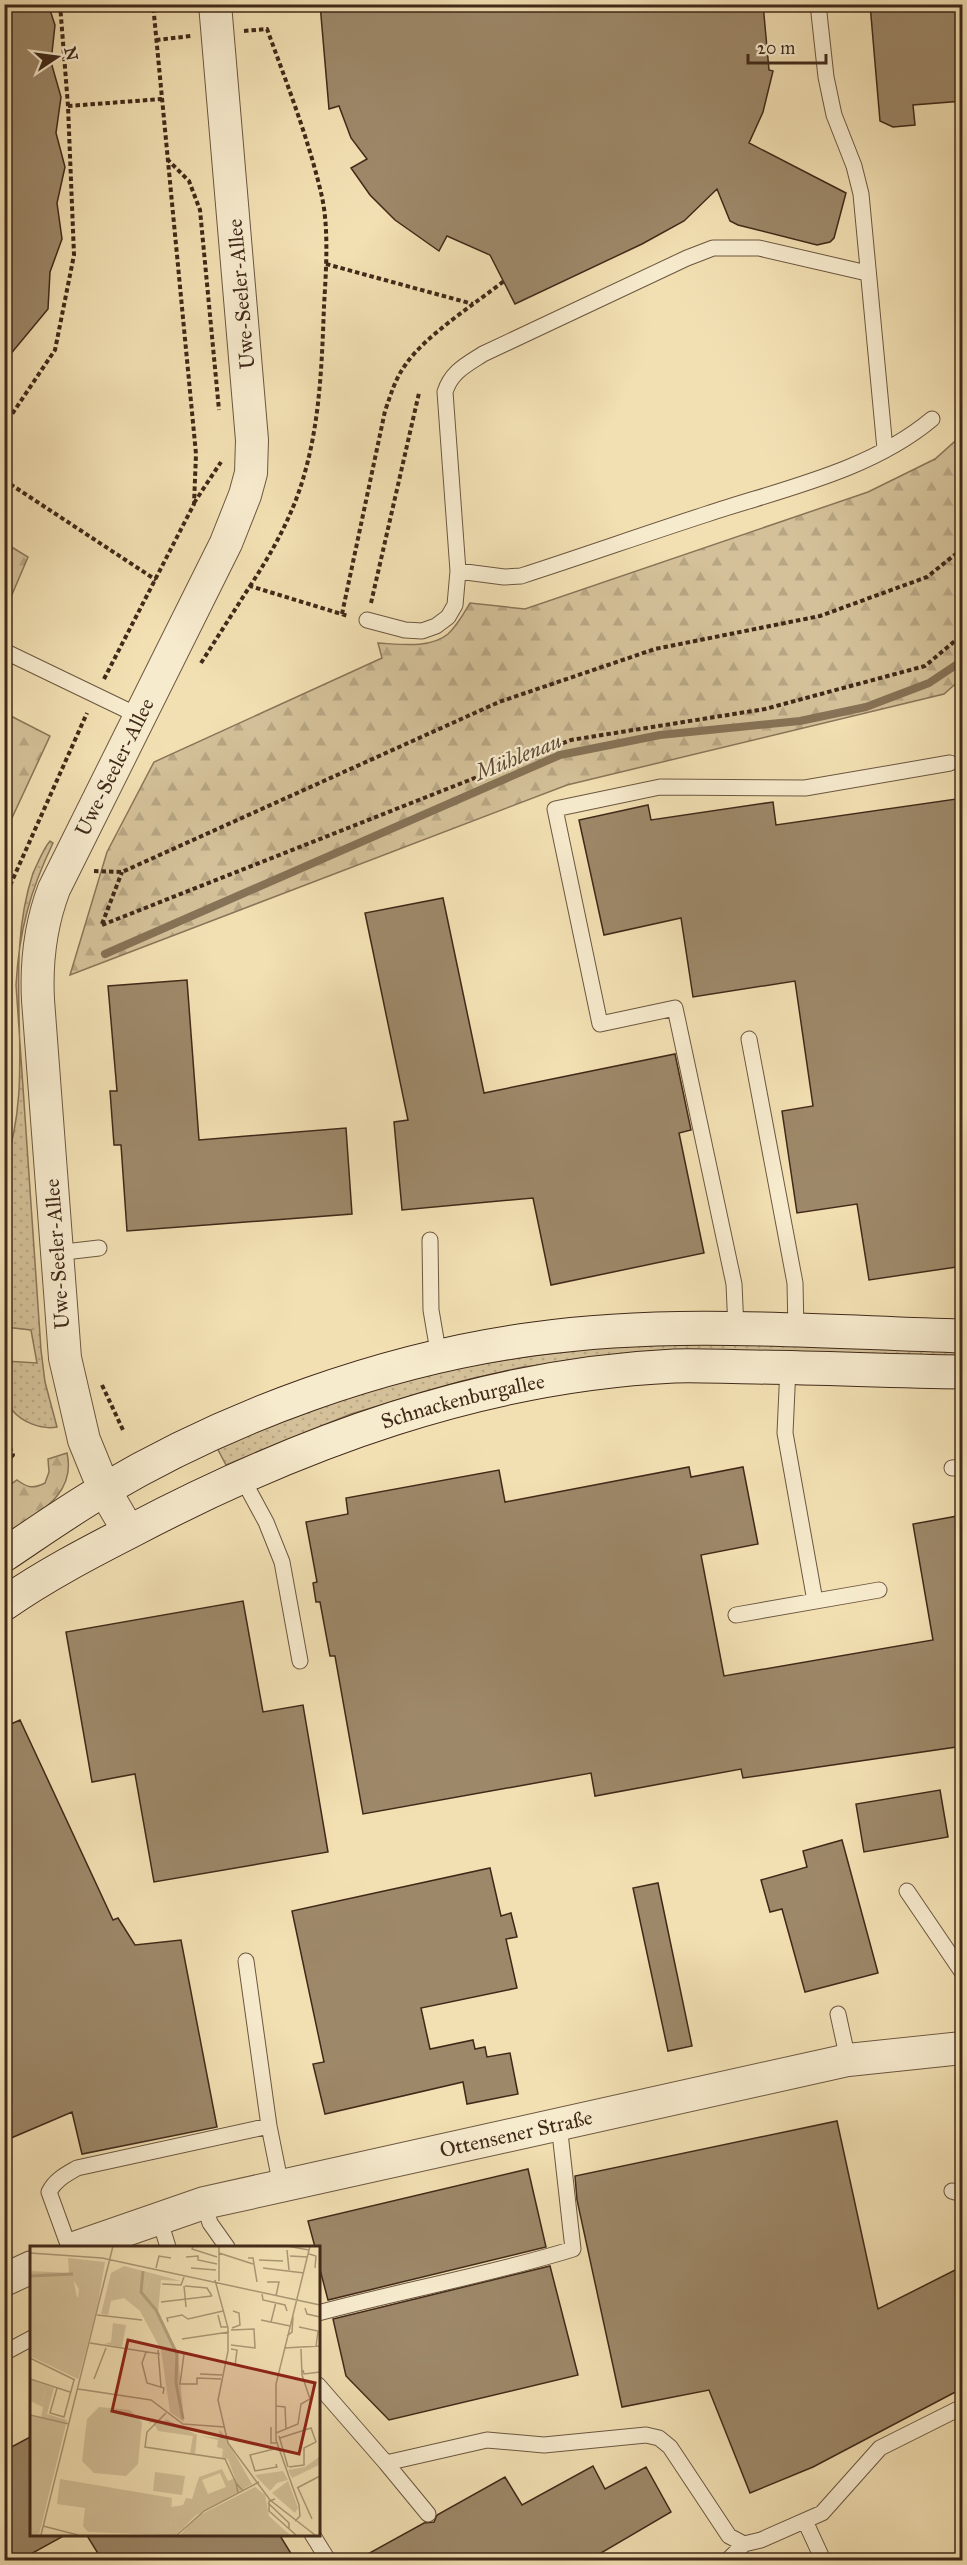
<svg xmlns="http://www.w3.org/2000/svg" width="967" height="2565" font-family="'IM FELL Great Primer',serif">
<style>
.grass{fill:url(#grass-dots);stroke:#8a7559;stroke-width:1.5}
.forest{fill:url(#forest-firs);stroke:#8a7559;stroke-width:1.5}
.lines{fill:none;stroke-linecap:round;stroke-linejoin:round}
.stream{stroke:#867256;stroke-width:8}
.building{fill:#9d8869;stroke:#402919;stroke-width:1.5}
.service-casing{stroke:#6c5740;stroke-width:17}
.minor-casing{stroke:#6c5740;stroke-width:34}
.secondary-casing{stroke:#402919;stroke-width:35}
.path{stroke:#402919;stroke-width:4;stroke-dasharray:4.5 3;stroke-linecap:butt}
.service{stroke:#f7ebce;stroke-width:15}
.minor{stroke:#f7ebce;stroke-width:32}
.secondary{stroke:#f7ebce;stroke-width:33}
.labels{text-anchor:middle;stroke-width:4.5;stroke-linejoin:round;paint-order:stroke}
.street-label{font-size:21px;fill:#402919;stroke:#f7ebce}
.water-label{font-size:22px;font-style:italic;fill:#634d38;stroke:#f7ebce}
.inset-river{fill:none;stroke:#b5a27f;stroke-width:3}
.inset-road{fill:none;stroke:#ab9775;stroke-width:1.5}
.view{fill:#8f2418;fill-opacity:0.15;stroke:#8f2418;stroke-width:3}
.inset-edge{fill:none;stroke:#402919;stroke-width:3}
</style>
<defs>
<pattern id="grass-dots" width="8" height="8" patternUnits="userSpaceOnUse" patternTransform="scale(1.5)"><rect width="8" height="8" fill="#d4c199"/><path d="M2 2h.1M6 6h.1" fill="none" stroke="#b7a683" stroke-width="1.8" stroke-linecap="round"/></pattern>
<pattern id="forest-firs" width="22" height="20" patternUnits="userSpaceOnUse" patternTransform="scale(1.5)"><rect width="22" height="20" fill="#d4c199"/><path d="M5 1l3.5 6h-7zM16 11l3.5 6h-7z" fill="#b7a683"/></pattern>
</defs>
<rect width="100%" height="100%" fill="#f2e0b3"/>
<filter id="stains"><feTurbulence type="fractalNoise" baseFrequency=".00333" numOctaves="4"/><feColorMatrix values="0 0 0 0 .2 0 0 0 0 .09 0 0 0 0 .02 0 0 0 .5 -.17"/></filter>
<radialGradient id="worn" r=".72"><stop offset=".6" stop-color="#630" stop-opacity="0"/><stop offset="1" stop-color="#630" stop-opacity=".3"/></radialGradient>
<path class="grass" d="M50,841l3,2c-23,48 -34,88 -37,142l25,365 4,32 12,45c-16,3 -35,-5 -45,-17l-7,-35v-14l32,2 -6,-33 -26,-3 -1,-159c35,-96 -4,-194 29,-295 5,-10 10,-24 17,-32z
M656,1342l306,8v8l-349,-1 -90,10 -61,14 -111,33 -125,51 -9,-17c68,-28 136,-56 207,-73 77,-17 154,-25 232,-33z"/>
<path class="forest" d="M962,435v243l-18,16 -377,91 -497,190 37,-123 47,-90 228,-104 -4,-15c21,1 52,6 70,-9 9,-8 16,-21 22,-31l55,6 343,-117 67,-33z
M5,543l23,14 -23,54z
M5,713l45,23 -45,97z
M67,1453c10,44 -33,61 -62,83l-1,-47 13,-9c11,8 16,9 28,3l4,-11 -1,-13z"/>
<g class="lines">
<path class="stream" d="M105,954l455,-199 100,-20 140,-14 66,-14 63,-24 33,-22"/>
</g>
<path class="building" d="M4,4h44l7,21 -4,37 10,35 -5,36 9,34 -8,36 5,36 -12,33 -2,37 -44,53z
M320,4h443l6,66 4,1 -10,41 -14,31 97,50 -12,45 -4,4 -13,3 -79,-20 -8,-4 -13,-32 -33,32 -42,23 -127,60 -25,-49 -43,-19 -8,15 -44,-31 -25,-25 -19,-27 16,-9 -16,-21 -12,-32 -10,3z
M870,4h93v97l-50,4 2,20 -22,2 -13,-6z
M963,798v468l-94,14 -12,-76 -60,9 -15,-102 31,-5 -18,-125 -102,16 -12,-79 -77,17 -25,-115 69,-15 3,15 122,-18 3,23z
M443,898l41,195 191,-39 16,76 -12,3 25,120 -153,32 -18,-87 -131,12 -8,-88 14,-2 -43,-207z
M187,980l12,160 147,-12 6,86 -225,17 -6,-86h-7l-4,-54h7l-9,-105z
M689,1467l2,10 52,-10 15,77 -57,11 23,121 209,-36 -20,-116 50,-9v231l-220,32 -2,-9 -146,27 -4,-23 -228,41 -28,-158h-5l-10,-54h-4l-3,-19 4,-1 -11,-60 42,-8 -2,-16 153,-28 6,32z
M243,1601l20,111 40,-7 25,147 -174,30 -19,-108 -43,8 -26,-150z
M20,1720l93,200 5,-2 17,27 46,-5 36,187 -135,27 -10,-42 -68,29v-414z
M940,1790l8,47 -84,15 -8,-48z
M842,1840l36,133 -73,19 -23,-83 -12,3 -9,-32 46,-13 -4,-16z
M490,1868l11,48 10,-3 6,24 -11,2 11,49 -96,20 9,41 43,-9 2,9 10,-2 2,10 23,-4 8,41 -51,10 -4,-22 -138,32 -12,-50 11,-2 -32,-151z
M658,1883l34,163 -24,5 -35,-163z
M837,2121l41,188 85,-43v122l-150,79 -63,26 -41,-103 -87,17 -45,-207 -2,-24z
M528,2169l18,78 -218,53 -10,-38v-15h-3l-7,-26z
M550,2266l28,109 -189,45 -43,-44 -13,-57z
M32,2436v98h35l-47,26h-16v-109z
M593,2466l12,23 41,-22 25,45 -82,48h-232l67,-37 10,-1 3,-7 68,-38 17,28z
M86,2534h193l16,26h-193z"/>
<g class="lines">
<defs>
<path id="service" d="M818,4l8,73 8,38 20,51 7,28 24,255
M458,571l46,6 17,-1c62,-20 124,-42 186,-62 75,-25 163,-43 225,-95
M367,620l38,10 17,1 14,-5 12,-9 7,-12 3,-34 -13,-179c6,-20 21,-27 38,-38l204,-96 26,-10h46l108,25
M4,651l135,65
M749,1039l46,244 1,48
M430,1240l1,70 8,47
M56,1253l43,-5
M736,1329l-2,-45 -59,-276 -75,16 -45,-215 105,-22 145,1 145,-25
M788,1367l-3,66 30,168
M952,1468l10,-1
M241,1476l25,46 16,40 18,99
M736,1615l143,-25
M907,1891l55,81
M246,1961l23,165 12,60
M838,2014l10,46
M952,2191l10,3
M204,2203l6,20 17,24
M159,2218l9,29
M69,2247l-20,-55c6,-12 16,-17 28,-24l192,-42
M318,2313c85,-23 172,-38 255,-64l-14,-125
M4,2353l28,-15
M318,2385l68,78 101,-23 57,5 102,-10 13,3 11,9 59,89 15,8 17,-4 61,-27 58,-65 82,-41
M386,2463l42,51
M805,2521l18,39
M312,2534l16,26
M728,2560l16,-16"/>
<g id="minor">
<path id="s1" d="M129,1532l-25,-43 -20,-49 -19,-82 -27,-358c-2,-39 2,-74 16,-111l172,-346 19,-48 6,-22 1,-33 -37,-436"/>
<path id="s2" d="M77,2247l127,-44 77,-17 567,-126 114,-12"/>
<path d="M4,2280l28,-13"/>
</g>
<g id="secondary">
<path d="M4,1555c33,-22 64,-44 98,-64 128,-76 283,-132 431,-152 142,-20 287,-7 429,-3"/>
<path id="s3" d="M4,1604c40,-28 84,-51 127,-73 169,-89 351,-156 543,-165 27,-1 54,1 81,1 69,1 138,4 207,5"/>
</g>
</defs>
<use href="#service" class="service-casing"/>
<use href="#minor" class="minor-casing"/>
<use href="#secondary" class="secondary-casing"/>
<path class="path" d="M244,31l23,-2c20,55 42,111 55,168 7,33 4,75 2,109 -2,55 -4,113 -19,166 -11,41 -32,79 -55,114
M156,40l35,-4
M68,106l94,-7
M167,159l22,22 11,29 19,200
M326,264l147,40
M4,426l51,-76 19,-95 -6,-149 -8,-102
M4,480l152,100
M194,503l27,-41
M371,603l48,-210
M342,614l43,-203c6,-17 10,-32 21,-47 19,-28 70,-61 98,-83
M201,663l49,-77 98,30
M104,679l90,-175 2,-50 -43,-450
M94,871l28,1 377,-170 156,-53 165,-33 107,-39 35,-28
M4,899l83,-186
M102,924l20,-52
M102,925l469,-185 194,-31 160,-43 37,-31
M102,1385l21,45
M4,1433l9,22 -9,9"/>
<use href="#service" class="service"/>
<use href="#minor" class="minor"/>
<use href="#secondary" class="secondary"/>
</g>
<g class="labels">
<g class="street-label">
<text transform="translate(241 294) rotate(-95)" y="7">Uwe-Seeler-Allee</text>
<text dy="7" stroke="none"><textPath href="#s1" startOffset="795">Uwe-Seeler-Allee</textPath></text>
<text transform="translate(57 1254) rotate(-94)" y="7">Uwe-Seeler-Allee</text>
<text dy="7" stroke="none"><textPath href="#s3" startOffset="504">Schnackenburgallee</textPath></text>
<text dy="7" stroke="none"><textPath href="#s2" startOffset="454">Ottensener Straße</textPath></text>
</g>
<g class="water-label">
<text transform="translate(518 756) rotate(-22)" y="8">Mühlenau</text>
</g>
</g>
<g transform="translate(30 2246)">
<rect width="290" height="290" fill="#f2e0b3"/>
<path d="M121,27l30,8 -20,-1 -3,33 -14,-18zM15,97l34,34 -1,2 -48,-23zM0,140l16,3 -4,15 -12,-3z" fill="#d4c199"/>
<path d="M94,20l27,7 -7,22 10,8 24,51 6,68 -14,-10 -9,-62 -21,-39 -16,-13 -13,3 -3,14 -7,-1 10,-41zM0,25l42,2 5,24 21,6 -19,74 -32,-17 -2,-16 -11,10 -4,-1zM0,134l24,8 -7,26 20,6 -28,115h-9v-119l11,2 2,-11 -13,-6 12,3 4,-14 -16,-4zM123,172l9,6 4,-5 31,16 -2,19 -5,-1 3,-17 -35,-5 -5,-9 -5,2zM189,184l3,2 30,52 -57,32 -19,19h-10l5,-11 -3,-1 3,-16 12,-2 3,-7 6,1 7,-22 23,-8 6,12 7,-3 -7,-19 -6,-1 1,-9 -6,-2 1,-7 -18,-4 19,2zM190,227l6,14 -18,7 -6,-14zM289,211v8l-27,13 -4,-8 17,-3zM253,225l5,9 -11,3 -7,8 -15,-16zM258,235l10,27 -3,5 -23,-20z" fill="#d4c199" fill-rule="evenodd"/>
<path d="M225,241l10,8 4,21 21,19h-110l16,-18z" fill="#d4c199"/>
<path d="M38,12l37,4 -7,41 -20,-4 1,-10 -10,-16z" fill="#d4c199"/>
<path d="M83,77l13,2 -4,22 -18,-3 7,-2zM69,161l31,3 12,12 -4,42 -12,12 -32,-3 -12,-12 5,-42zM125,226l30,4 -3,19 -29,-4zM30,233l112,19 -2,31 -4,6 -78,-3 -5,-6 2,-18 -28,-4z" fill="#d4c199"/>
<path class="inset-river" d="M113,25l-2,21 15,18 21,44 -1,29 7,36M0,30l43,-2"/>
<path class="inset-road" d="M163,0l-1,3 25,8M257,0l22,4M257,4l2,20M0,7l72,5 218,47M189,7l34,11M279,8l7,2 -1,12M260,10l18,1M156,11l12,-1v4l19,4M218,12h5l4,24M229,14l24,1M126,22l3,-12 12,2M161,22l25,2M233,22l41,5M185,34l13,48v23l-10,49 10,43 42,57 45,35M189,35v-35M237,36h12l-3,14M132,38l19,1 3,-8M154,40l2,21M155,40l22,2 5,8M232,48l1,6 22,5 2,6M131,56l51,-6M275,62l2,6 13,3M67,69l45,5M188,69l3,12h6M231,74l29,6M138,76l-1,-4 15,-3 6,4 35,-8M241,76l5,-20M269,81l19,4 -2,16M202,82l8,-3 -1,-12 -6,-2M201,84l23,-1 1,19 -24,-3M257,90l5,-4 1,-15M152,93l47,-7M60,97l70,11M254,102l36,-2M201,103l6,1 -2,16M128,104l3,37M116,106l-4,11 5,20 17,5 -1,6M154,108l-4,30h17v-6l24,1M0,112l45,22M273,124l1,4 16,-2M170,128l22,1M0,133l40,13M64,133l12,-31M27,142l-7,25 14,4 10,-37M48,143l73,11 32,24 42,3M246,160l9,1 1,22M136,167l-19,19 -2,15 80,12 11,24M0,169l39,9M241,181v16h6M246,187l22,-9 3,-20 9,-5 -8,-24 -1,-26M249,190l9,31M250,192l31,-10 5,14 -12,6v17l-15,2M246,218l1,3 -22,4 -5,-16 28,-7M267,242l23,-12M268,242l14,31M208,247l-2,-10 7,8M245,253l-6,2v10l27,24M238,257l21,20v7M265,275l5,-5 -1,-11 -23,-65v-56l34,-138M13,280l35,9M11,289l72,-289M147,289l27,-24 55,-29"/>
<path class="view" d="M98,94l187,43 -16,71 -187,-43z"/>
<rect width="290" height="290" class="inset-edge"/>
</g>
<rect width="967" height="2565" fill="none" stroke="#f2e0b3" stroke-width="24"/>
<rect x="6" y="6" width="955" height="2553" fill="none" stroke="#402919" stroke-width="3"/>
<rect x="12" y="12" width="943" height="2541" fill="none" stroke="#402919" stroke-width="1.5"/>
<g transform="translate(57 57) rotate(77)" stroke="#f7ebce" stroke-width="4.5" paint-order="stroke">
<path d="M0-4.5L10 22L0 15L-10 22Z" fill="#402919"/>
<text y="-9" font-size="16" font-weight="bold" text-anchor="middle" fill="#402919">N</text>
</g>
<path d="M748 54v9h78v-9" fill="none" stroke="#402919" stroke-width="3"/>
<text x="757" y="54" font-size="18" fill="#402919" stroke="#f7ebce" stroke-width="4.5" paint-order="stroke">20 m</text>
<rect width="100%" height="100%" filter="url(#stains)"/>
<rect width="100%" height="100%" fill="url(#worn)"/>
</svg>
